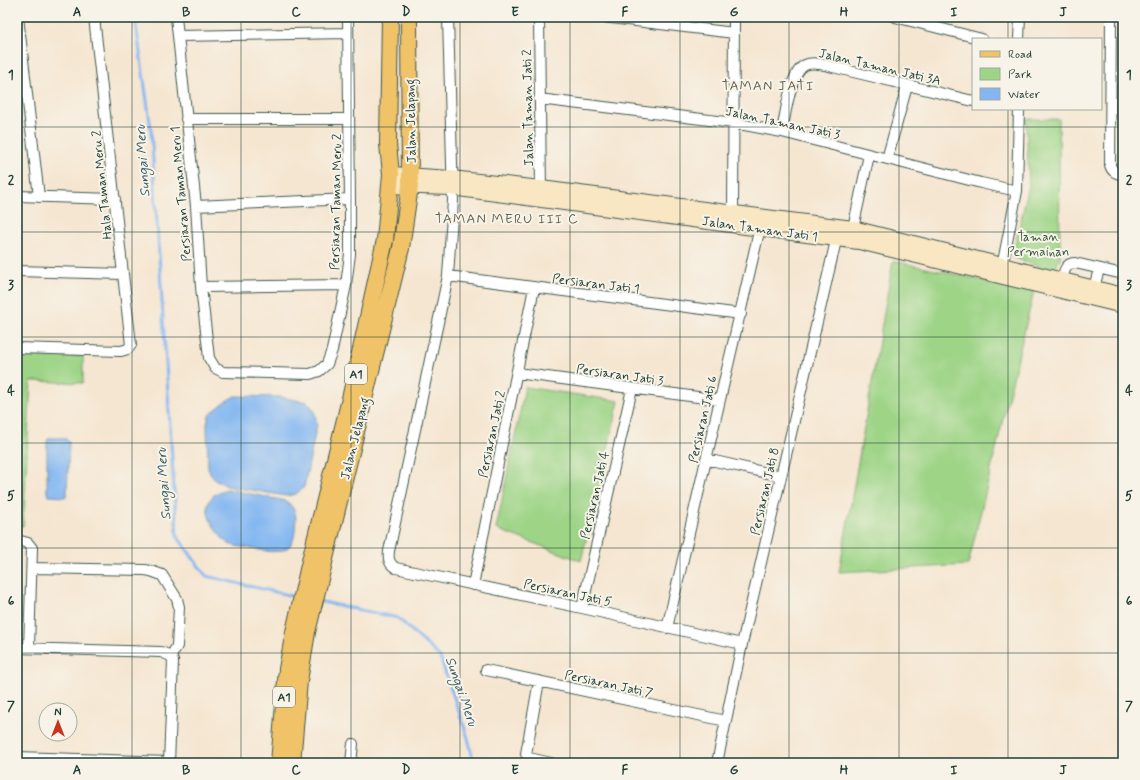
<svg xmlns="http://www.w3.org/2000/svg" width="1140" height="780" font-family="Mynerve,sans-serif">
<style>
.green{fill:#9dd486;stroke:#5e885d}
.water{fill:#84b7f1;stroke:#527a92}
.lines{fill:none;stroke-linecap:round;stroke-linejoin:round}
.stream{stroke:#84b7f1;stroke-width:3}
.street-casing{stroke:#3f564c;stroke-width:12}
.secondary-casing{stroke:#3f564c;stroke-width:16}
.primary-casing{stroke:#3f564c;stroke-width:18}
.street{stroke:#fff;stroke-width:10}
.secondary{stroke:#f9e7c3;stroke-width:14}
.primary{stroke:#f0c369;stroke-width:16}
.grid{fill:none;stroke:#1f3d34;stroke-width:1;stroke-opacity:0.55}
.labels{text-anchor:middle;stroke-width:4;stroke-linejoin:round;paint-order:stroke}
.shield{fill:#f7f3e8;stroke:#60746a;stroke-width:1}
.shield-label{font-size:12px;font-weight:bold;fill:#1f3d34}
.street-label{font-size:13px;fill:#1f3d34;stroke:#f7f3e8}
.park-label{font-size:13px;fill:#385b44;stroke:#f7f3e8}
.neighbourhood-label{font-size:14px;letter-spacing:1px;fill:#62624c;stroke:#f7f3e8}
.water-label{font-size:14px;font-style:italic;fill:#385c63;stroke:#f7f3e8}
.neatline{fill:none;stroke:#1f3d34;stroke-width:1.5}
.grid-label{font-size:13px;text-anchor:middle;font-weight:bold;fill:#1f3d34}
</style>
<rect width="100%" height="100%" fill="#f7f3e8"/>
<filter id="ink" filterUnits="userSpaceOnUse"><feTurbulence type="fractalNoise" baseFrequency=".025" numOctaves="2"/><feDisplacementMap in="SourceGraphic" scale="8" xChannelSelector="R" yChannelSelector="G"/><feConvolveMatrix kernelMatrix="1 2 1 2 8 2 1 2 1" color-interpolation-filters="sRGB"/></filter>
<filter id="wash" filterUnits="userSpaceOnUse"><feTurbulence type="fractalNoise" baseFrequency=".012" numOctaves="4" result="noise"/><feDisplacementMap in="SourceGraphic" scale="16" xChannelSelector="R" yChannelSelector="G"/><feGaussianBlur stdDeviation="0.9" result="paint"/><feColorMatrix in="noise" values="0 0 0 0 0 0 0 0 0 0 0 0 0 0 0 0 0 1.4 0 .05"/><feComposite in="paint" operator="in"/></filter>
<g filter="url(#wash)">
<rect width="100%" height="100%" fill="#f5e6d1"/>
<path class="green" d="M1026,119h33l1,139 -7,14 -41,-15 17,-71z
M893,261l141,30 -66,274 -129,7z
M17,354l66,2v27l-52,-2 -8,145h-6z
M525,387l94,14 -38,160 -85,-32z"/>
<path class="water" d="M235,396l45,1 27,5 7,8 3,14 -13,63 -8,7 -10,2 -59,-10 -14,-8 -5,-9 -1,-45 2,-9 17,-14z
M49,438h16l4,4 -2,52 -2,3 -16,-1 -2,-3v-52z
M227,489l59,12c12,10 10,15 9,30 -2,27 -26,21 -45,17 -6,-1 -15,-1 -21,-4 -5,-3 -9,-9 -12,-13 -13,-18 -15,-35 10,-42z"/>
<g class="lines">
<path class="stream" d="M135,17l16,112 26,407 29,40 91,21
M318,601l80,17 42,39 28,81 6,25"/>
</g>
</g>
<g filter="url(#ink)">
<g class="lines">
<defs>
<path id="street" d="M18,17l21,180
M176,17l20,189 5,81 8,71 6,10 8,4 87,2 9,-3 8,-7 5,-14 14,-65 4,-31v-55l-2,-182
M448,17l5,183 -5,76 -59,275c-1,8 0,13 7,17l186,40 160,36
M539,17l2,176
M603,17l131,16
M895,17l87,22
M1111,17l-1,148c2,7 6,8 13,10
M179,36l169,-3
M1019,39l1,-22
M539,99l195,24 48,9 199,51 36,8
M186,119h163
M782,132c3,-15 8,-60 23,-67 9,-4 19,0 28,2l140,34
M887,159l20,-73
M17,196l98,3
M196,206l154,-7
M733,213l1,-196
M853,228l16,-73
M17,271l106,3
M1001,272l16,-81 2,-82
M448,276l293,38
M201,287l145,-2
M1061,287c2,-10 2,-24 14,-24l48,11
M1094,288l5,-19
M17,348l104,3 7,-2 3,-4 -37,-328
M517,373l203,27
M706,459l75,17
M17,540l11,3 4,5 -3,100
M32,568l113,2 6,1 11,4 15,24 2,8 -2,39 -6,10
M473,585l61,-297
M582,608l50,-219
M667,628l94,-405
M17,648l144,4 10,4
M486,670l240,51
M539,681l-13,73 3,4 22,5
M17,757l152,5
M169,763l4,-102 -2,-5
M351,763l2,-19
M717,763l25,-119 96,-412"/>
<path id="secondary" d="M391,174l60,4 90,10 312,40 270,67
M390,186l61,2 408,54 264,64"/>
<path id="primary" d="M279,763l8,-94 7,-37 16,-71 40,-162 35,-159 6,-66 -3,-30 2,-127
M292,763l7,-82 8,-49 94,-384 9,-62 -1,-169"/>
</defs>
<use href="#street" class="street-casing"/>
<use href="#secondary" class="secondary-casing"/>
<use href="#primary" class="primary-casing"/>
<use href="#street" class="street"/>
<use href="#secondary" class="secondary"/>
<use href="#primary" class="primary"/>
</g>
</g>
<path class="grid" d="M132,17v746M241,17v746M351,17v746M460,17v746M570,17v746M680,17v746M789,17v746M899,17v746M1008,17v22M1008,109v654M17,127h1106M17,232h1106M17,337h1106M17,443h1106M17,548h1106M17,653h1106"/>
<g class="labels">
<g class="shield">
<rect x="345" y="364" width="22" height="20" rx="3"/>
<rect x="273" y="687" width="22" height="20" rx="3"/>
</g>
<g class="shield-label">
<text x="356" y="378">A1</text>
<text x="284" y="701">A1</text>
</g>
<g class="street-label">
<text transform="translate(880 66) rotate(13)" y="5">Jalan Taman Jati 3A</text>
<text transform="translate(527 108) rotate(-91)" y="5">Jalan Taman Jati 2</text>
<text transform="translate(410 121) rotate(-91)" y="5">Jalan Jelapang</text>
<text transform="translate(783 122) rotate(12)" y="5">Jalan Taman Jati 3</text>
<text transform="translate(101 185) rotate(-96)" y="5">Hala Taman Meru 2</text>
<text transform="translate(180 194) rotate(-95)" y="5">Persiaran Taman Meru 1</text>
<text transform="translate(335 202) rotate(-89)" y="5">Persiaran Taman Meru 2</text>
<text transform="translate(760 228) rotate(8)" y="5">Jalan Taman Jati 1</text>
<text transform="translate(596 283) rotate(7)" y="5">Persiaran Jati 1</text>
<text transform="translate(620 374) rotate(8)" y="5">Persiaran Jati 3</text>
<text transform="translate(702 419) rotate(-77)" y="5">Persiaran Jati 6</text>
<text transform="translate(491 434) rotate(-78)" y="5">Persiaran Jati 2</text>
<text transform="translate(354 438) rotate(-76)" y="5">Jalan Jelapang</text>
<text transform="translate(764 491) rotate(-77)" y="5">Persiaran Jati 8</text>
<text transform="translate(594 495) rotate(-77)" y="5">Persiaran Jati 4</text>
<text transform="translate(568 592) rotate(12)" y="5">Persiaran Jati 5</text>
<text transform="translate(609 683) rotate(12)" y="5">Persiaran Jati 7</text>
</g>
<g class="park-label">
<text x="1038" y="241">Taman<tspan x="1038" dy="15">Permainan</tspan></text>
</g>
<g class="neighbourhood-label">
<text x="768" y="90">TAMAN JATI</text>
<text x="507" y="223">TAMAN MERU III C</text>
</g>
<g class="water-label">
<text transform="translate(142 161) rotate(-94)" y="5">Sungai Meru</text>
<text transform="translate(163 484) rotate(-94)" y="5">Sungai Meru</text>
<text transform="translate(462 691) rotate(71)" y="5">Sungai Meru</text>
</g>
</g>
<rect width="1140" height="780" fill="none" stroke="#f7f3e8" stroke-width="44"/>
<rect x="972" y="38" width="130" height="72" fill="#f7f3e8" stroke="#a1aaa0"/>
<rect x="980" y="51" width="20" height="6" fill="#f0c369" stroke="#a1aaa0"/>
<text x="1008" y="58" font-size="12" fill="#1f3d34">Road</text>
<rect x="980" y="68" width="20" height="12" fill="#9dd486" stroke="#a1aaa0"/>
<text x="1008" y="78" font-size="12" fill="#1f3d34">Park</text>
<rect x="980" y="88" width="20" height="12" fill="#84b7f1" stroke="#a1aaa0"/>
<text x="1008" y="98" font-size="12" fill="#1f3d34">Water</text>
<g transform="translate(58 722)"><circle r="19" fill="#f7f3e8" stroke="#a1aaa0"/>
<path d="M0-3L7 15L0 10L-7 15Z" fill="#c8321e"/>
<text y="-6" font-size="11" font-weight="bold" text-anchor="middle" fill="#1f3d34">N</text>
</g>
<rect x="22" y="22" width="1096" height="736" class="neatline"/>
<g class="grid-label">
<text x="77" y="16">A</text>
<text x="186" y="16">B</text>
<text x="296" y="16">C</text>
<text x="406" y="16">D</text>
<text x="515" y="16">E</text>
<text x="625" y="16">F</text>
<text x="734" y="16">G</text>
<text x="844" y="16">H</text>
<text x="954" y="16">I</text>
<text x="1063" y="16">J</text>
<text x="11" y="79">1</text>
<text x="1129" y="79">1</text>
<text x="11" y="184">2</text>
<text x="1129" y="184">2</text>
<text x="11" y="289">3</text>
<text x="1129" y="289">3</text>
<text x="11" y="395">4</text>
<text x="1129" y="395">4</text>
<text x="11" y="500">5</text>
<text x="1129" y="500">5</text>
<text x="11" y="605">6</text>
<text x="1129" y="605">6</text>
<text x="11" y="710">7</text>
<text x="1129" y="710">7</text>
<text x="77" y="774">A</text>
<text x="186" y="774">B</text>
<text x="296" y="774">C</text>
<text x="406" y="774">D</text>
<text x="515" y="774">E</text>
<text x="625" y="774">F</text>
<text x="734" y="774">G</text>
<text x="844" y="774">H</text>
<text x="954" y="774">I</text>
<text x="1063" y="774">J</text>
</g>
</svg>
